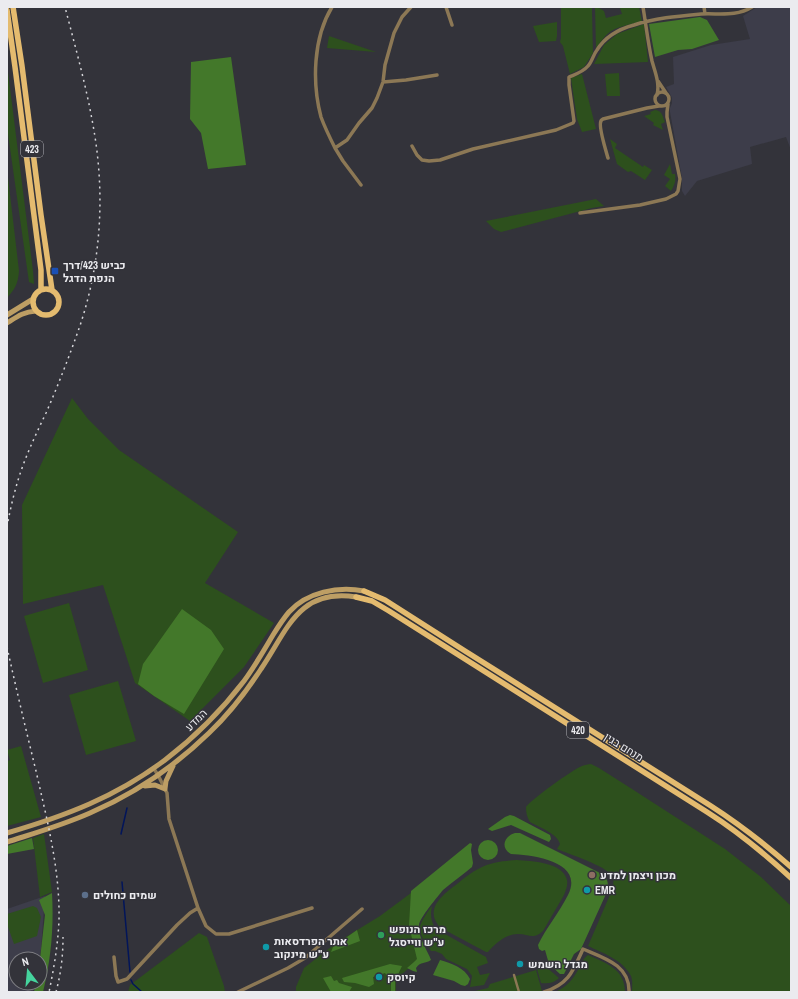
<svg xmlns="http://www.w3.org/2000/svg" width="798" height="999" font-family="'Archivo Narrow',Heebo,sans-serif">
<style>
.built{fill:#3d3d4a}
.green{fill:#2d501d}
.forest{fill:#43782a}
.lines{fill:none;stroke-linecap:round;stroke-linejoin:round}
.stream{stroke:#02155a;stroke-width:1.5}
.pedestrian{stroke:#8c7855;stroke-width:2.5}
.minor{stroke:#8c7855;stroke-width:3.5}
.secondary{stroke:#bd9e64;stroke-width:5}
.primary{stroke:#e4bb6f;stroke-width:5.5}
.rail{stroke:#d6d6da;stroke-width:1.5;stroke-dasharray:2 4;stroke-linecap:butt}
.transit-dot{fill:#1a4fb4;stroke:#33333a;stroke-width:1.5}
.education-dot{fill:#8d6e63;stroke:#33333a;stroke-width:1.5}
.culture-dot{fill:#0f9aa8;stroke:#33333a;stroke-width:1.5}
.service-dot{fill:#5c6f8a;stroke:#33333a;stroke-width:1.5}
.leisure-dot{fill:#2e9e5b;stroke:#33333a;stroke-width:1.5}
.labels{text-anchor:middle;stroke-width:3;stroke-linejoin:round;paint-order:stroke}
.shield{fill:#33333a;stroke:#b4b4b9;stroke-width:1}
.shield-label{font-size:10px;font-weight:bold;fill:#ebebef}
.poi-label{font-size:11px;font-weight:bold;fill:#ebebef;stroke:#33333a;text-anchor:start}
.street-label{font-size:11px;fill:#ebebef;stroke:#33333a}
</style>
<rect width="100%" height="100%" fill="#33333a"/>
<path class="built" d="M757,7h34v143l-5,-13 -36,10 2,17 -55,17 -12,15 -3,-5v-13l-12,-66v-4l2,-5v-5l-2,-4 -4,-7 8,-3 -1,-27 38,-12 39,-6 -7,-23z
M45,896l-4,53 -2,10h-23v24h18l-1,9h-26v-83z"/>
<path class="green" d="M561,7h31v4l1,42 -9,14 -14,7 -7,-28 -3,-4 1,-4z
M595,7h2l7,4 2,7 16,-4 -2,-6 1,-1h18l3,14c-10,3 -22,5 -31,10 -6,4 -10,11 -15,17z
M557,22v14l-1,5 -17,1 -6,-16z
M644,24l4,38 -54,2 10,-19 13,-11z
M329,36l47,16 -49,-4z
M7,64l26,207 1,13 -5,-2 -22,-155z
M619,73l1,23h-13l-2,-22z
M582,74l14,55 -14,3 -5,-13 -6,-41z
M655,110c8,1 7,6 10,12l-4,2 2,6 -10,-5 1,-2 -10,-7 7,-2 -1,-2z
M610,139l7,5 -2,4 28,19 1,-2 8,5 -7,10 -14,-9 -3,1 -11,-8z
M670,164l2,10h3c1,6 0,11 -4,17l-6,-5 5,-7 -6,-4z
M7,169l12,102c-1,13 -4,18 -12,27z
M596,199l8,7 -12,2 -91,24 -7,-3 -8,-8z
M72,398l16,21 31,31 119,82 -33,51 69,40 -30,44 -54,54 -55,-38 -32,-98 -80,19 -1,-99z
M69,603l19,67 -45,13 -19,-67z
M118,681l18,60 -50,14 -17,-60z
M21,746l20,71 -34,9v-65l3,-1 -3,-10z
M591,764l8,4 33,21 93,60 36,28 30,29v86h-159c0,-5 1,-11 -1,-16 -8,-16 -28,-23 -43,-30l24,-56c1,-5 3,-10 -1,-15 -5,-9 -42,-21 -54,-26l3,-5c-2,-10 -21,-17 -30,-22 -3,-5 -4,-9 -4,-15 6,-8 46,-37 56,-41 3,-1 6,-2 9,-2z
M44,834l8,58 -12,5 -7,-59z
M517,860c14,1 46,2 50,20 1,5 -1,10 -3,15l-21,36c-10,9 -14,3 -25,3 -12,0 -22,9 -30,18h-2l-45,-24c-18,-18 1,-33 16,-44 7,-6 15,-12 23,-16 12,-6 24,-7 37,-8z
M411,893l7,67 -17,15 -5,7v10h-100v-5l8,-19 32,-25 44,-27z
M33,906l4,2 4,9 -4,19 -23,8 -7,-20v-10z
M432,906c-2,9 -1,16 4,23l50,28 2,6 -11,4 3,8 10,-2 -6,12 -14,2 2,-11 -5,-7 -21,-10 -4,-5 -7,-3h-4c-4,-7 -12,-15 -11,-24 1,-6 8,-16 12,-21z
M199,933l8,4 17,49 1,6h-97l2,-7z
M588,955c18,8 37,14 37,37h-70c9,-4 15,-9 20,-17 5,-7 6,-15 13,-20z
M545,966l14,12c-5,5 -11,6 -18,5l-4,-14z
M536,970l6,21 -4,1h-67l17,-4 2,-4z"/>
<path class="forest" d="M700,17l7,3 12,20 -27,9 -14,1 -23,7 -6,-33z
M231,57l15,108 -38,4 -7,-36 -11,-14 1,-57z
M182,609l29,21 13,19 -40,65 -30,-18 -16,-12 5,-20z
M510,815l4,1 36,19 1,4 -2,3 -38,-17 -19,6 -4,-2 17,-12z
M515,833h5l78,39c10,6 12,10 8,22l-25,55 -7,5 -10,20h-4l-11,-10 -4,-14 -3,1 -3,-2 -1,-4c8,-17 21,-32 30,-50 17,-34 -36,-40 -57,-41 -11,-6 -7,-18 4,-21z
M32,838l2,11 -27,5v-8z
M478 850a10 10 0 1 1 20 0a10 10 0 1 1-20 0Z
M470,843l2,1 -1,6 2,13 -1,4c-9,8 -20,15 -29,23 -5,6 -24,29 -24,35 -1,13 8,24 12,35 -6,4 -10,1 -15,8l1,4 -4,-1 -6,-3 7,-6 3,-3 -8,-33 2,-35z
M52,893c2,34 -1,66 -9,99h-9l2,-9h4v-24l5,-44 -6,-15z
M357,930l3,11 -29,11 2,-5z
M440,960c11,3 25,8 30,19l-2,5 -3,2 -4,-1 -7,-4 -21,-6z
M390,964l12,2 -7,15v11h-4v-15l-4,-1 -2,-3 -12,4 1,7 -5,3 -14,-4 -11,-1 -2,-4z
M331,976l3,5 3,-1 2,3 13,4 -3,5h-18l-8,-14z"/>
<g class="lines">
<path class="stream" d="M121,834l6,-26
M122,882l8,90
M131,980l2,4 9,8"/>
<path class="pedestrian" d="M514,975l5,17"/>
<path class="minor" d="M332,7c-19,31 -20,76 -11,110 4,11 9,21 14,31
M446,7l6,18
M643,7c3,18 5,36 9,54 3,11 8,22 5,34
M704,7l1,7
M658,81l8,12
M383,82l23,-2 31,-5
M655 99a7 7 0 1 1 14 0a7 7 0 1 1-14 0Z
M412,146l5,9 5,5 7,1 11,-1 33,-11 83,-19 17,-7 1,-2 -5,-36v-8c7,-3 14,-5 19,-11 4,-4 5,-11 9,-16 8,-13 22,-21 37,-25 21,-7 45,-9 67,-11 18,-1 35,3 51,-7
M608,158c-2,-7 -10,-32 -7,-37 0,-1 1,-1 2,-2l44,-11 12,-2
M361,185l-18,-24 -8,-13 12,-8 12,-17 13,-15 5,-10 6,-16 2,-17 9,-32 8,-16 9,-10
M580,213l60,-8 26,-6 10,-5 2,-3 2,-12 -13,-62v-5l1,-8
M154,769l4,6 9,18 2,26 29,89 8,18 10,8h13l83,-26
M114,957l2,19 2,6 9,-3 50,-54 13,-12 8,-5
M238,992l50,-24 17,-10 57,-49
M544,992c25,-8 29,-21 39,-43 21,9 47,16 46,43"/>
<path class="secondary" d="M7,315l26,-16
M7,323c11,-7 16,-11 29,-12
M145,786l10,-1 10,4 1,-8 7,-15
M7,833c58,-17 109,-36 158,-73 30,-23 56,-49 79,-79 11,-15 20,-31 29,-46 5,-8 10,-16 16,-23 18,-20 49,-26 75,-21
M7,842c28,-9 56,-17 83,-29 44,-19 84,-46 119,-80 20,-19 37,-41 52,-64 26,-38 37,-81 95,-72"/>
<path class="primary" d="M13,7l9,59 19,149 11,75
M7,10l8,57 26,203v20
M33 302a13 13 0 1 1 26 0a13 13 0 1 1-26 0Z
M364,591l21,9 80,51 246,155c28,18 55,39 80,61
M356,597l16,4 17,10 318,201c30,19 58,42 84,66"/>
<path class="rail" d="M7,527c3,-17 7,-34 12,-50 7,-22 17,-43 27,-64 11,-25 21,-51 30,-76 25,-68 30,-141 17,-212 -7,-40 -18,-79 -28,-118
M7,647c9,41 19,83 29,124 11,49 24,98 23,149 -1,24 -5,48 -10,72
M56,992c5,-19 7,-36 7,-55"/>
</g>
<rect class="transit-dot" x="51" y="267" width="8" height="8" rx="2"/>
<circle class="education-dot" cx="592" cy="875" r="4"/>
<g class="culture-dot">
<circle cx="587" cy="890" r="4"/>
<circle cx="266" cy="947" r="4"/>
<circle cx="520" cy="964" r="4"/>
<circle cx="379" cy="977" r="4"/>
</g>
<circle class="service-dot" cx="85" cy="895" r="4"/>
<circle class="leisure-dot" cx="381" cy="935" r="4"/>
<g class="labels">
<g class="shield">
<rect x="21" y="141" width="22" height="16" rx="3"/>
<rect x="567" y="722" width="22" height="16" rx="3"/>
</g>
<g class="shield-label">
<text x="32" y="153">423</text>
<text x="578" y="734">420</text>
</g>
<g class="poi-label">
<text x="63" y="269">כביש 423/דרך<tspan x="63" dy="13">הנפת הדגל</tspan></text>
<text x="600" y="879">מכון ויצמן למדע</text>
<text x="595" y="894">EMR</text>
<text x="93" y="899">שמים כחולים</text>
<text x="389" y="933">מרכז הנופש<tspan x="389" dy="13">ע"ש ווייסגל</tspan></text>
<text x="274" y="945">אתר הפרדסאות<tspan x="274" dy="13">ע"ש מינקוב</tspan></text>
<text x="528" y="968">מגדל השמש</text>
<text x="387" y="981">קיוסק</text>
</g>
<g class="street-label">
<text transform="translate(196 720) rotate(-45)" y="4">המדע</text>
<text transform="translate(624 747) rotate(32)" y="4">מנחם בגין</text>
</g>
</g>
<rect width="798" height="999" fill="none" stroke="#ebebef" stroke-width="16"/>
<g transform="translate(28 971) rotate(344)"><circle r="19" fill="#33333a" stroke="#7d7d82"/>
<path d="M0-3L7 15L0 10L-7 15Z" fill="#45d49e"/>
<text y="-6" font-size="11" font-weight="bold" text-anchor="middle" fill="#ebebef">N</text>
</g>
</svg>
